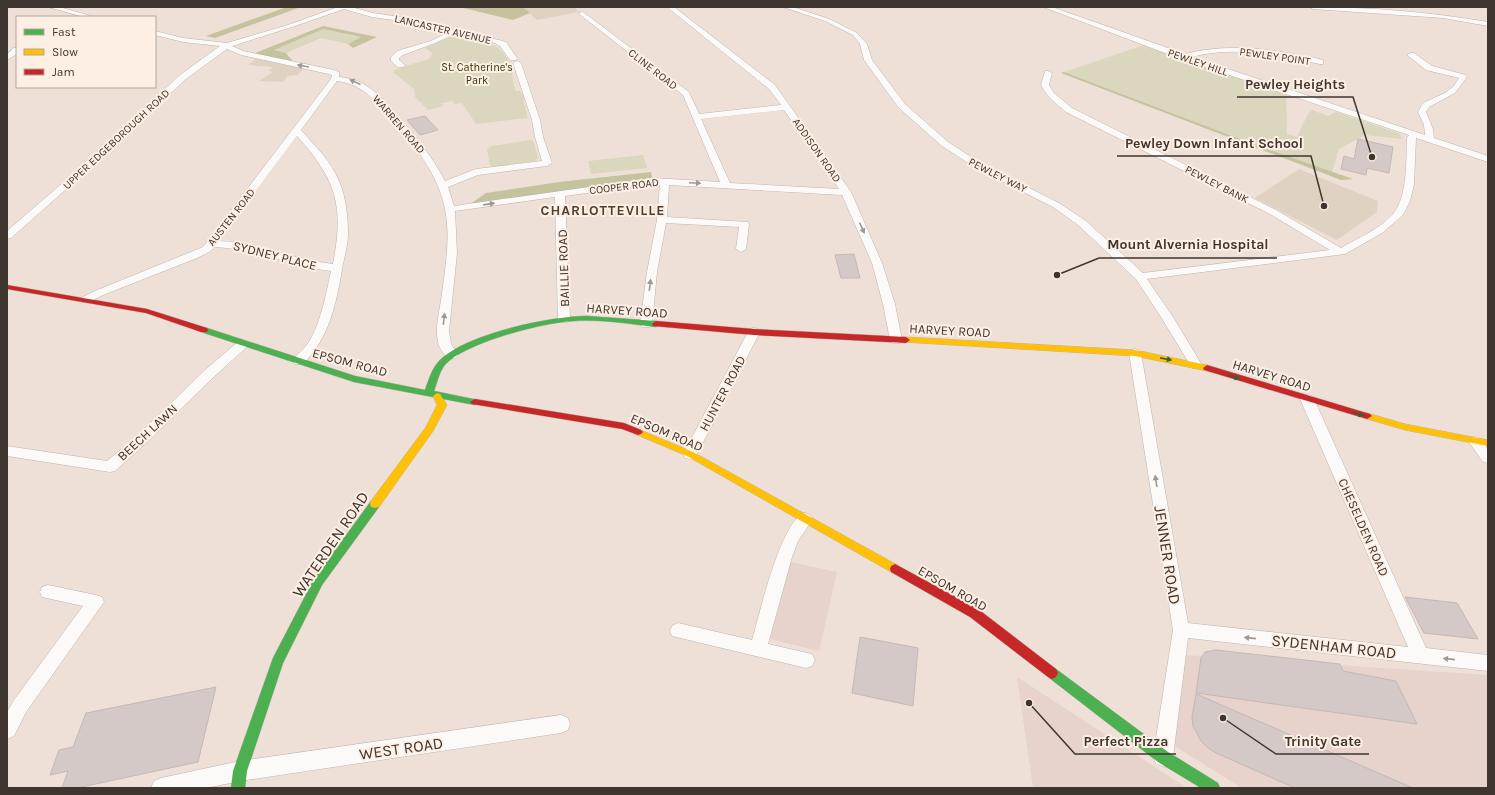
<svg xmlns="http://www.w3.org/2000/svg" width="1495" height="795" font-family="Karla,sans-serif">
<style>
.commercial{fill:#e7d2cc}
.education{fill:#e0d2c3}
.green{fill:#dad7be}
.forest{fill:#c4c39d}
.building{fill:#d5c9c8;stroke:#c4b8b6}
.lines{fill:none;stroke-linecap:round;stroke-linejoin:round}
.street-casing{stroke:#beb3ac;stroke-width:1}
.fast-casing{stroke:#beb3ac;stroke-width:1}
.slow-casing{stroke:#beb3ac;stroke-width:1}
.jam-casing{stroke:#beb3ac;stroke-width:1}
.street{fill:#fcfaf9;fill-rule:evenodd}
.fast{fill:#4caf50;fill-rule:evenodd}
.slow{fill:#ffc107;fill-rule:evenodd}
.jam{fill:#c62828;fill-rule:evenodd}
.oneway{fill:#9d9894}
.oneway2{fill:#425a38}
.labels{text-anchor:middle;stroke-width:4;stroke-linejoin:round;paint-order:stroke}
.far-street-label{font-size:11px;fill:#3e352e;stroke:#fdefe4}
.far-park-label{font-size:11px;fill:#303503;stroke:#fdefe4}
.street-label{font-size:13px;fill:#3e352e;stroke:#fdefe4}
.far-district-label{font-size:14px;font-weight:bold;letter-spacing:1px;fill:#513e30;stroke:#fdefe4}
.near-street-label{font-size:16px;fill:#3e352e;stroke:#fdefe4}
.leader{fill:none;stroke:#3e352e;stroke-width:1.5}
.callout-dot{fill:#3e352e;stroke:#fdefe4;stroke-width:1.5}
.callout-label{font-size:14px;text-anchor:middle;font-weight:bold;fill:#3e352e;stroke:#fdefe4;stroke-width:4;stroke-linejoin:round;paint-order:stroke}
</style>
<rect width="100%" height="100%" fill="#eee0d7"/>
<path class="commercial" d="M791,562l46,10 -18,79 -49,-12z
M1185,655l303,20v113h-246l-74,-46z
M1017,677l170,111h-154z"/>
<path class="education" d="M523,7h52l3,5 -41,8z
M256,59l48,9 -6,7 -10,1 -5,6 -24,-1 14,-9 -5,-1 5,-4 -25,-2z
M1299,169l79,32 -1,11 -40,28 -82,-42z"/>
<path class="green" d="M323,29l39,9 -14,6 -27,-6 -35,15 -12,-3z
M459,36c21,5 40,4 51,27 3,9 2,19 6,28h4l5,7 -2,2 5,18 -52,6 -14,-21 -8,1 -1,-3 -11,2 1,3 -15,4 -13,-13 -1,-8 -20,-16 -1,-2 3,-2 33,-10 4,-6 -8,-5 2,-1 23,-10z
M1144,45l142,49 1,40 10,3 11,-23 4,-4 16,6 8,-4 62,21 2,1 2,5 -37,-4 -26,14 -7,23 -79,-28 -189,-72z
M531,140l3,2 4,16 -3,3 -41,6 -4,-2 -3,-15 4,-4z
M643,155l4,13 -56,6 -3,-13z"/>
<path class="forest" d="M287,7h14l-86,31 -9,-2z
M459,7h64l7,6 -17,7z
M323,26l54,11 -24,11 -5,-4 13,-7 -38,-8 -49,21 12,3 9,11 -45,-9z
M1064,72l189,72 100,35 -12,1 -280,-107z
M651,172l2,9 -187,26 20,-14 73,-11z"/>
<path class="building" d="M425,116l13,14 -18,5 -13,-15z
M1358,139l35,8 -4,26 -22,-5 -1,7 -25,-6 3,-13 10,3z
M854,254l6,24h-19l-6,-23z
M1405,597l52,6 21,36 -54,-6z
M860,637l58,11 -5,58 -61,-13z
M1216,650l124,14 3,7 53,10 21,43 -221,-31 5,-35 4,-6z
M216,687l-18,75 -121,26h-15l6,-17 -18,4 9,-25 14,-3 13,-34z
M1196,694l217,94h-118l-79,-35 -8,-5 -7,-7 -8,-15 -1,-9z"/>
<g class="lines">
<defs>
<path id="street" d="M48,7h11l36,10h-11z
M338,7h13l22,6 34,5 34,9 58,13 7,2 11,16 -1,2h-6l-10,-14 -5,-3 -40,-9 -20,9 -32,12 -4,3v2l6,5 -1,2h-6l-7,-6v-4l6,-6 34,-10 16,-8 -40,-11 -35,-5 -28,-8 -52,18 -60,19 11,5 91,19 5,2v5c9,1 19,3 26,8 12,7 21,17 29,27 20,22 38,44 51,69l31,-12 66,-8 -7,-24 -3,-17 -19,-57 4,-2 4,2 19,57 3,17 9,26 -5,3 -69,9 -30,12 6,19 199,-28 67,4 -37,-87 -105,-82 5,-1 106,80 10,22 82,-9 -12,-16 -102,-82h7l101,78 76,107 31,71 13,41 7,36 -2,3h-8l-2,-3 -7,-36 -11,-41 -30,-68 -173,-10 -2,32 81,5 1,2 -3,25 -5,3 -5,-3 3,-22 -73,-4 -9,49 -5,52 -2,3h-8l-2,-3 7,-52 10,-52 3,-36h-7l-88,12 5,123 -2,3h-8l-2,-3 -3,-122 -100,14 2,42 -8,78 2,13 7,11 -2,3h-8c-4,-4 -9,-10 -10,-16 -3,-13 1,-29 3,-42 4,-30 10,-62 4,-91 -7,-35 -30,-63 -52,-89 -16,-18 -30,-36 -56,-39l-36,49c14,16 30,31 38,51 7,16 9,36 9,53 0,10 -3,21 -5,30 -6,36 -13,74 -40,100h-8l-2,-3c4,-7 11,-12 16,-19 12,-21 17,-47 22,-71 -40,-5 -77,-23 -117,-24l-3,4 -14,7 -94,37 -14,7h-8l-2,-2 2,-2 14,-7 108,-44 128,-168 1,-4 -3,-1 -88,-19 -14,-6 -41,30 -122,112 -53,47 -4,1v-8l51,-44 122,-112 40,-29 -37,-4 -28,-7v-4l28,7 44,5 61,-18zM784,110l55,79 -109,-6 -29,-64zM297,136c40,45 47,69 36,128 -39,-4 -75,-22 -115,-23z
M783,7h10l36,12 28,14 10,11 5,16 33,44 43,38 34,22 77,39 27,18 57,52 187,-23 -60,-36 -204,-102c-10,-9 -19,-15 -25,-27l4,-14h3l4,2 -3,12 5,8 18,15 204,102 65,38c17,-10 39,-19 52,-34 15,-17 13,-55 14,-76l2,-3 -228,-76 -138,-52h9l133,47c45,-12 93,-4 138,6v4h-3c-42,-8 -86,-19 -128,-7l233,78 -1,-10 -6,-13 5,-9 22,-10 9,-7 5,-8 -33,-8 -19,-15 4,-2h3l18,13 34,9 1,2 -12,16 -26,14 -3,5 7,17 1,9 54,18v6l-72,-24 -2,46 -4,17 -7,14 -21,18 -37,21 -198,25 26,38 29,48 -2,3h-8l-31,-51 -25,-38 -58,-54 -25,-18 -77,-39 -34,-22 -43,-38 -35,-48 -4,-16 -7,-9 -28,-14z
M1310,7c59,0 119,5 178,15v4l-45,-8 -130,-9z
M14,48h3v6l-10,6v-6z
M754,328l4,1 2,3 -63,122 -2,4 -5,1 -5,-1 -2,-4 65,-122 2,-3z
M243,340l4,1 2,3 -2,3c-46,39 -86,85 -132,124l-5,1 -103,-16v-10l100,15 27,-22 71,-69 34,-29z
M1135,349l4,1 2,3 47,270 220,24 -108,-248 2,-3 5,-1 5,1 2,3 112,249 62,7v16l-300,-33 -15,119 -3,7 -7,2 -7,-2 -3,-7 20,-127 -44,-277 2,-3z
M1476,437c12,4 12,15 12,26l-5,-1 -14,-20 2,-4z
M805,513l5,2 3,4 -15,22 -6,16 -24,87 44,10 3,6 -3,6 -6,2 -134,-32 -2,-5 2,-5 6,-3 74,17c8,-26 28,-119 53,-127z
M48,585l48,10 6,2 2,5 -78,110 -12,24 -7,3v-27l7,-12 69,-94 -41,-9 -2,-5 2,-5z
M561,715l7,3 2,6 -2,6 -7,3 -321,48 -34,7h-55l3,-7 7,-3 79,-17z"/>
<path id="fast" d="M587,316l69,5 4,3 -4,3c-27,-3 -54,-8 -82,-6 -29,1 -112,22 -130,45 -5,7 -7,17 -10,25l44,9 2,2 -5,3 -121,-23 -153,-50 -1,-2 1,-2h6l148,48 70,14c4,-11 7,-22 15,-30 26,-26 111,-44 147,-44z
M375,500l4,1 1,3 -1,3 -57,78 -39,78 -36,108 -2,17h-14l2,-17 40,-113 41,-79 57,-78z
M1052,667l4,2 112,83 50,31 2,5h-19l-43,-26 -110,-85 -2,-4 2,-4z"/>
<path id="slow" d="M906,337l229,13 72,15 4,3 -4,3 -72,-15 -232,-14 -1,-2 1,-2z
M437,393l3,1 7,11 -14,26 -54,76 -4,1 -4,-1 -1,-3 1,-3 55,-74 11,-22 -4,-9z
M1367,413l38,11 83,16v6l-83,-16 -41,-12 -2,-2 2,-2z
M638,429l55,23 206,114 1,3 -1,3 -4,2 -4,-2 -204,-116 -52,-22 -2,-2 2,-2z"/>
<path id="jam" d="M7,285l140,24 60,19 1,2 -1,2h-6l-55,-19 -139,-24z
M656,321l98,8 152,8 4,3 -4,3 -152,-8 -101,-9 -1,-2z
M1207,365l163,49 2,2 -5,3 -163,-49 -1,-2z
M475,399l149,24 17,7 2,2 -2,2 -3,1 -16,-6 -150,-25 -2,-2z
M895,564l83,45 78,60 2,4 -2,4 -4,2 -4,-2 -78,-60 -79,-45 -1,-3 1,-3z"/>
</defs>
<use href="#street" class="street-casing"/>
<use href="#fast" class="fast-casing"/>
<use href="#slow" class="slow-casing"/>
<use href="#jam" class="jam-casing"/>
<use href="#street" class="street"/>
<use href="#fast" class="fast"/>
<use href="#slow" class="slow"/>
<use href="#jam" class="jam"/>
</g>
<defs><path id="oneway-solid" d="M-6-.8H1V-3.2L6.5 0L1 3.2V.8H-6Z"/></defs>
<g class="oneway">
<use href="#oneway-solid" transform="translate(303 66) rotate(-170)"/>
<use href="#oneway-solid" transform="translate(355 82) rotate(-155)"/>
<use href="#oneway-solid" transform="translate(695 183) rotate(3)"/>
<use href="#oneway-solid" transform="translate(489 204) rotate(-8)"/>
<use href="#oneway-solid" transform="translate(862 228) rotate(66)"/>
<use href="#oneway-solid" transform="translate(650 285) rotate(-83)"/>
<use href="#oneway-solid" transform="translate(444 319) rotate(-83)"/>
<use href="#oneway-solid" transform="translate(1156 481) rotate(-99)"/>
<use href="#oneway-solid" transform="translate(1250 638) rotate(-174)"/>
<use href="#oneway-solid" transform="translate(1449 659) rotate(-174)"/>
</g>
<g class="oneway2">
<use href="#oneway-solid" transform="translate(1166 359) rotate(11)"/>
<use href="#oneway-solid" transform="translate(1234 377) rotate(17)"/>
<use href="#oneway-solid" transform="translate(1358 414) rotate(16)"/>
</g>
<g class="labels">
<g class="far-street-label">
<text transform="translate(443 29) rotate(13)" y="4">LANCASTER AVENUE</text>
<text transform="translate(1275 56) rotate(8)" y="4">PEWLEY POINT</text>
<text transform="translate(1198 62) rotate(19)" y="4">PEWLEY HILL</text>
<text transform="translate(653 69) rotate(38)" y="4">CLINE ROAD</text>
<text transform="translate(399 124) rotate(49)" y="4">WARREN ROAD</text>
<text transform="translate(116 139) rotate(-43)" y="4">UPPER EDGEBOROUGH ROAD</text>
<text transform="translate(817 150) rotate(55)" y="4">ADDISON ROAD</text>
<text transform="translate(998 175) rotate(27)" y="4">PEWLEY WAY</text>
<text transform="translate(1217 184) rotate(27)" y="4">PEWLEY BANK</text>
<text transform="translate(624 186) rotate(-7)" y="4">COOPER ROAD</text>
<text transform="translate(231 217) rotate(-52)" y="4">AUSTEN ROAD</text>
</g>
<g class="far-park-label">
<text x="477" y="71">St. Catherine's<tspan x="477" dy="13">Park</tspan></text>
</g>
<g class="street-label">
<text transform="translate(275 255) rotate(14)" y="5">SYDNEY PLACE</text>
<text transform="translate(563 268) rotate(-92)" y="5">BAILLIE ROAD</text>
<text transform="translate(627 310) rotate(4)" y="5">HARVEY ROAD</text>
<text transform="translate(950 330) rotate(3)" y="5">HARVEY ROAD</text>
<text transform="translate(350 362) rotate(15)" y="5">EPSOM ROAD</text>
<text transform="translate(1272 375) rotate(17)" y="5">HARVEY ROAD</text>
<text transform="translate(722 393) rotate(-62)" y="5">HUNTER ROAD</text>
<text transform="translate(147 432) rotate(-43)" y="5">BEECH LAWN</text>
<text transform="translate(667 432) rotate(23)" y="5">EPSOM ROAD</text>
<text transform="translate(1364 527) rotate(66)" y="5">CHESELDEN ROAD</text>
<text transform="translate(953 588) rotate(30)" y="5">EPSOM ROAD</text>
</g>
<g class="far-district-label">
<text x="603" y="215">CHARLOTTEVILLE</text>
</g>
<g class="near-street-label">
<text transform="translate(330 544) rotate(-56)" y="6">WATERDEN ROAD</text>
<text transform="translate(1168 555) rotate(81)" y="6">JENNER ROAD</text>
<text transform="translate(1334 646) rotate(6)" y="6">SYDENHAM ROAD</text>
<text transform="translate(401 748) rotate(-8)" y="6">WEST ROAD</text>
</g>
</g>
<path class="leader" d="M1372 157L1353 97H1237M1324 206L1311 156H1117M1057 275L1099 258H1277M1029 703L1075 754H1176M1223 718L1276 754H1369"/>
<g class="callout-dot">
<circle cx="1372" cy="157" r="4"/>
<circle cx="1324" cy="206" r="4"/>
<circle cx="1057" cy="275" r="4"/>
<circle cx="1029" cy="703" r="4"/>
<circle cx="1223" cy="718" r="4"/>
</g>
<g class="callout-label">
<text x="1295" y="89">Pewley Heights</text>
<text x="1214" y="148">Pewley Down Infant School</text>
<text x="1188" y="249">Mount Alvernia Hospital</text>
<text x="1126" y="746">Perfect Pizza</text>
<text x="1323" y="746">Trinity Gate</text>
</g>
<rect width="1495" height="795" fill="none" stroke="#3e352e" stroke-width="16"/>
<rect x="16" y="16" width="140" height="72" fill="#fdefe4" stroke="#b1a59b"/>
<rect x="24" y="29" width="20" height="6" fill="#4caf50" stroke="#b1a59b"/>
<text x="52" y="36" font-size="12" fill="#3e352e">Fast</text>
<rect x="24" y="49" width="20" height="6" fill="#ffc107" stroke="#b1a59b"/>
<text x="52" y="56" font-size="12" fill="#3e352e">Slow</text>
<rect x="24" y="69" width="20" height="6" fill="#c62828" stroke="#b1a59b"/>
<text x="52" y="76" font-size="12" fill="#3e352e">Jam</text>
</svg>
